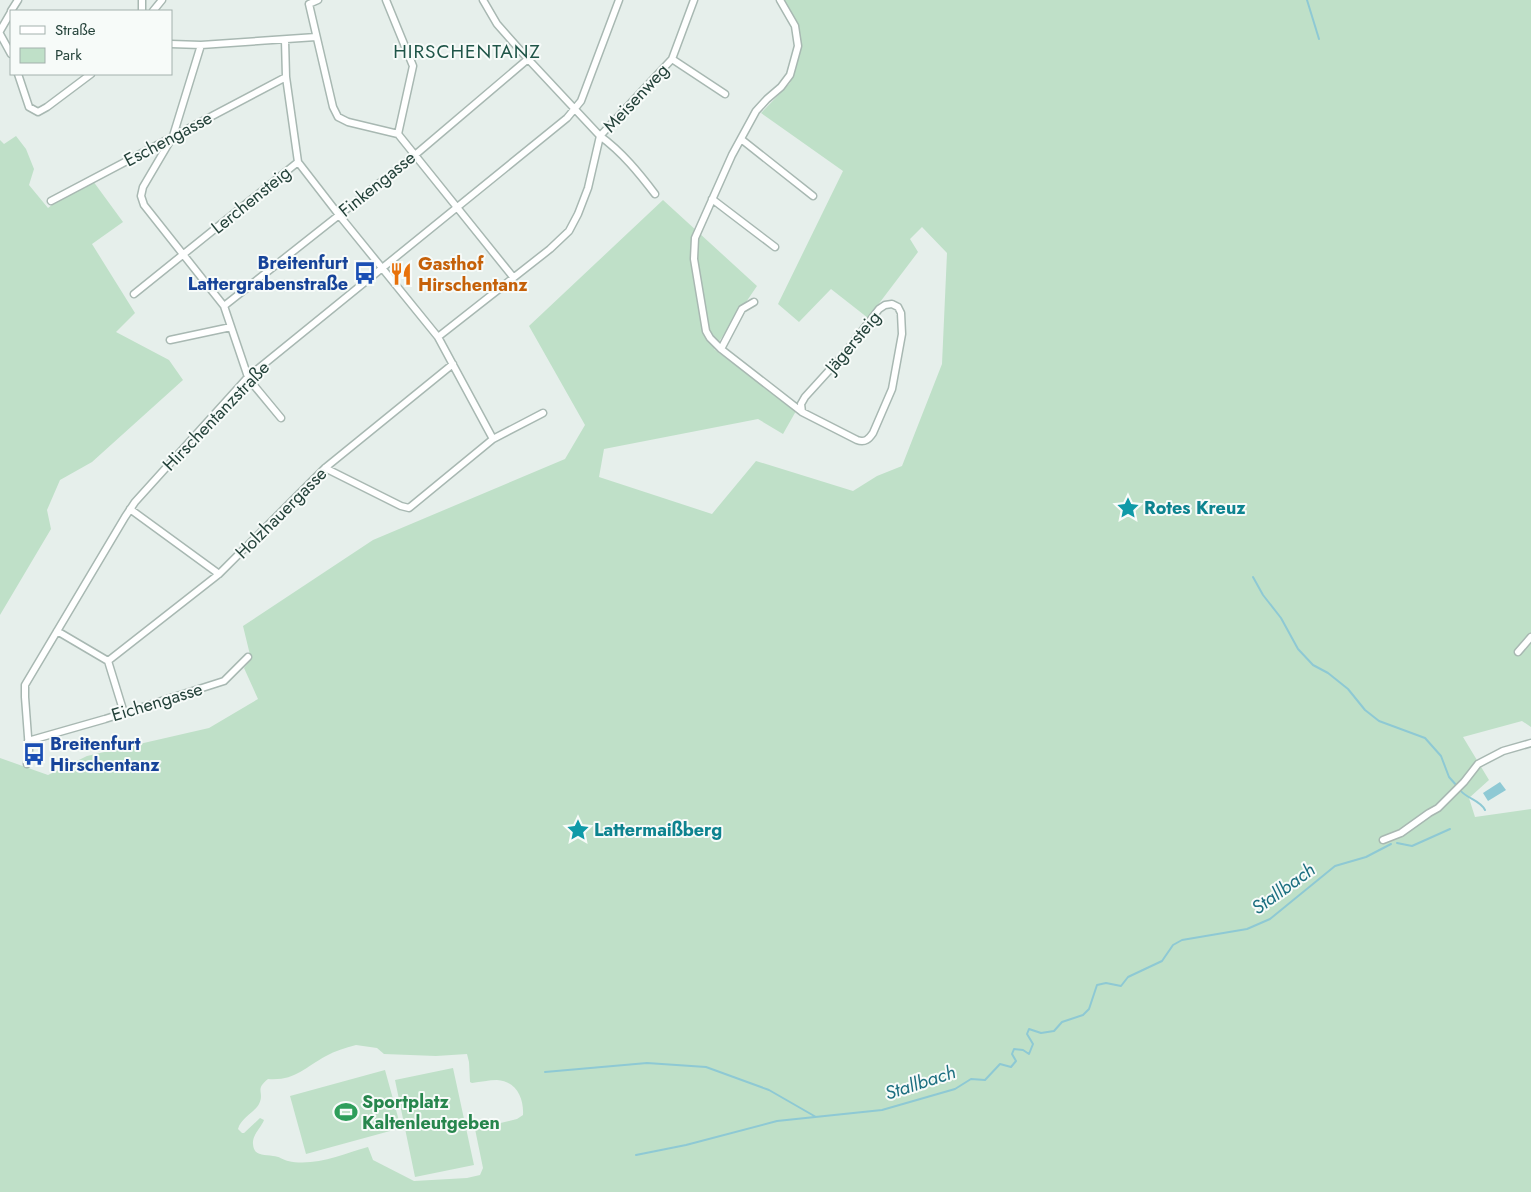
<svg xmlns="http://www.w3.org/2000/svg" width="1531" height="1192" font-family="Jost,sans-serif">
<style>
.green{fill:#bfe0c8;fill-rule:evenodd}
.water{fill:#8ec9d4}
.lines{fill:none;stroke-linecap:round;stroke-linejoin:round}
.stream{stroke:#8ec9d4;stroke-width:2}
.minor-casing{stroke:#a8b8b2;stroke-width:9}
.minor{stroke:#fff;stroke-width:6}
.labels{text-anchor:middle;stroke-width:4;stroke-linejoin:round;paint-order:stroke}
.street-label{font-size:18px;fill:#24423a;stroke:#f7fbf9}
.transit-label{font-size:18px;font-weight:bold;fill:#164399;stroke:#f7fbf9;text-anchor:end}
.food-label{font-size:18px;font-weight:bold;fill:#c56008;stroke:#f7fbf9;text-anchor:start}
.culture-label{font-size:18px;font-weight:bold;fill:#0d838f;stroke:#f7fbf9;text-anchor:start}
.leisure-label{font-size:18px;font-weight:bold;fill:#27864d;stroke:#f7fbf9;text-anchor:start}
.neighbourhood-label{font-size:19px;letter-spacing:1px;fill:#1f5548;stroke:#f7fbf9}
.water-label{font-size:19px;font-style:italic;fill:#1c6f80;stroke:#f7fbf9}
</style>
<rect width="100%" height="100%" fill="#e6efeb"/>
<path class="green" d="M784,0h747v727l-9,-6 -59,16 26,43 -20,18 6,19 56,-8v383h-1531v-434l48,17 39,-19 122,-28 49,-29 -14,-31 7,-9 -8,-33 130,-86 192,-81 20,-34 -56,-99 134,-126 94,86 -43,63 82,62 -13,23 -25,-15 -154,30 -5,28 113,37 44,-53 97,30 24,-15 25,-10 40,-102 5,-111 -25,-26 -12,12 8,13 -50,66 -37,-29 -32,33 -21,-18 65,-133 -82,-58 29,-30 10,-35 -2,-20zM356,1045l21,3 7,6 52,2 31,-2 2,8 1,20 2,1c8,-1 17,-3 25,-3 19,1 27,18 26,35l-6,4 -42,10 8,39 -3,7 -13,3 -53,3 -41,-21 -5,-13c-25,7 -54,20 -80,14 -5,-1 -9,-5 -15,-5 -9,-2 -19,1 -20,-12 -1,-9 8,-16 11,-24l-4,-2 -16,15h-2l-4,-4c3,-11 16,-16 21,-25 6,-12 -5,-14 9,-25 27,2 36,-11 58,-23 9,-5 19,-8 30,-11z
M16,136l10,13 8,20 -5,16 19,23 13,-10 32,-17 30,41 -31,22 43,69 -19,19 53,28 14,20 -91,82 -32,18 -13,30 4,19 -51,86v-475l4,4z
M453,1068l21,97 -59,12 -20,-97z
M385,1070l16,58 -95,26 -16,-58z"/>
<path class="water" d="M1500,782l6,8 -18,11 -5,-8z"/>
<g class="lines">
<path class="stream" d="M1307,0l12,39
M1253,577l10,18 18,23 17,31 15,16 15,8 20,16 17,21 14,11 46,17 16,18 8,21 8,9
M1460,790c7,9 20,10 25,20
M1397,843l15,3 38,-17
M545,1072l102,-9 59,4 63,23 47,27
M636,1155l50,-10 91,-24 105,-11 73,-21 16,-10 14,1 15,-16 11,3 5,-6 -4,-7 2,-5 9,1 6,4 4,-10 -6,-10 2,-5 12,4 13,-2 8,-9 21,-7 6,-6 8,-24 9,-2 15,3 7,-9 34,-16 11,-16 9,-5 65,-11 23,-10 65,-53 31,-9 25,-13"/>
<defs>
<path id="minor" d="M318,0l-9,4 24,103 5,10 10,5 50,12 115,143
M386,0l27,66 -15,68
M483,0l14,24 31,35 72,77c22,16 39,37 55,58
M780,0l15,26 3,20 -8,29 -9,12 -14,12 -11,12 -24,44 -37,83 -1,21 12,72 4,7 11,11 81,63 55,28c8,3 12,-1 16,-7l19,-44 10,-55 -1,-21 -3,-6 -6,-3 -7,1 -6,4 -34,44 -40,44 -4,7 1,8
M11,11l7,-11
M142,11v-11
M153,11l9,-11
M0,31l11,-19
M0,34l11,20
M285,40l1,37 12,85 41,53 99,122 55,102
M171,44l30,1 115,-8
M201,45l-28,91 -30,51 -2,9 3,9 80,101 24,71 4,6 29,35
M672,59l53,35
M18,74l11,33 9,5 9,-5 44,-33
M741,139l72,57
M712,199l63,48
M51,201l235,-124
M134,294l164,-132
M224,306l191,-151 113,-96
M438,337l112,-88 19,-18 9,-17 10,-26 12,-52 72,-77 22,-59
M170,340l61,-13
M721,349l21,-40 12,-7
M325,468l76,38 8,2 84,-69 50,-26
M130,509l89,65
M57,631l51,30 16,52
M1518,652l13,-15
M108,661l111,-87 106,-106 128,-104
M28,741l77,-22 119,-38 24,-24
M27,764l2,-14 -4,-53v-12l100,-168 10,-15 113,-125 319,-259 14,-17 38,-101
M1383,840l18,-7 28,-20 9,-5 26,-26 14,-18 25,-13 28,-8"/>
</defs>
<use href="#minor" class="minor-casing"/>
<use href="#minor" class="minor"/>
</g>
<defs>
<symbol id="bus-bare" viewBox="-9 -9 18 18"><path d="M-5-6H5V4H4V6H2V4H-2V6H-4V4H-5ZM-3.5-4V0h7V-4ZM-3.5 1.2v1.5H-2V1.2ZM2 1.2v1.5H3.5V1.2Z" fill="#1a4fb4" stroke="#f7fbf9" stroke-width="2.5" paint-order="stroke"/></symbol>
<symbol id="restaurant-bare" viewBox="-9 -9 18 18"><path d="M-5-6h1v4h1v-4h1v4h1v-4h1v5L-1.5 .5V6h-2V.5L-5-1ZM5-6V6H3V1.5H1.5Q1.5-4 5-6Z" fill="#e8710a" stroke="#f7fbf9" stroke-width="2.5" paint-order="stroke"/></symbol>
<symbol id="sight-bare" viewBox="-9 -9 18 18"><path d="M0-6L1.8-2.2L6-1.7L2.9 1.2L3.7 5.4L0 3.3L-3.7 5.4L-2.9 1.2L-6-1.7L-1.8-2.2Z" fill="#0f9aa8" stroke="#f7fbf9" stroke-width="2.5" paint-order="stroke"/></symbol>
<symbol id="stadium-bare" viewBox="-9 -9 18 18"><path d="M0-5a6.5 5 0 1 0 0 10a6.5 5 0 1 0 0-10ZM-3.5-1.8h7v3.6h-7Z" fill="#2e9e5b" stroke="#f7fbf9" stroke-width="2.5" paint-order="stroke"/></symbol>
</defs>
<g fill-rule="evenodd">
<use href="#bus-bare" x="349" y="257" width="32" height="32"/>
<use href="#restaurant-bare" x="385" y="258" width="32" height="32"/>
<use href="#sight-bare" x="1112" y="492" width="32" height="32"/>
<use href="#bus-bare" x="18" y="738" width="32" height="32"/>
<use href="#sight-bare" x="562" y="814" width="32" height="32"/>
<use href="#stadium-bare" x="330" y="1096" width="32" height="32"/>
</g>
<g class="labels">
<g class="street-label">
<text transform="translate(636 98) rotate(-47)" y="6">Meisenweg</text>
<text transform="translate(168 139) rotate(-28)" y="6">Eschengasse</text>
<text transform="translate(377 184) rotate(-39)" y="6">Finkengasse</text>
<text transform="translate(251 200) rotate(-39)" y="6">Lerchensteig</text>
<text transform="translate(853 342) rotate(-50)" y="6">Jägersteig</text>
<text transform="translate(216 416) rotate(-46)" y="6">Hirschentanzstraße</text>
<text transform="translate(281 513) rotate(-45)" y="6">Holzhauergasse</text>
<text transform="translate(157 702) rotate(-17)" y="6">Eichengasse</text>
</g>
<g class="transit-label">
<text x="348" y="269">Breitenfurt<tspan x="348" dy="21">Lattergrabenstraße</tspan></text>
<text x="50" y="750" text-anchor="start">Breitenfurt<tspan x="50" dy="21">Hirschentanz</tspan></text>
</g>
<g class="food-label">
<text x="418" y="270">Gasthof<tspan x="418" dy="21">Hirschentanz</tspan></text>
</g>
<g class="culture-label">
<text x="1144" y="514">Rotes Kreuz</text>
<text x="594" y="836">Lattermaißberg</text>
</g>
<g class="leisure-label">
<text x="362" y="1108">Sportplatz<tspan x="362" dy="21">Kaltenleutgeben</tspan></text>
</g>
<g class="neighbourhood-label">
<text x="467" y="58">HIRSCHENTANZ</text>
</g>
<g class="water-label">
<text transform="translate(1283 888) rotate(-36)" y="7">Stallbach</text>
<text transform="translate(920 1082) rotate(-18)" y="7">Stallbach</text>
</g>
</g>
<rect x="10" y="10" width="162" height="65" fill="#f7fbf9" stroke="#a3b1ad"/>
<rect x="20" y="26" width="25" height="8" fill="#ffffff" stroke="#a3b1ad"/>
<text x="55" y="35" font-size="15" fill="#24423a">Straße</text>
<rect x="20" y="48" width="25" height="15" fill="#bfe0c8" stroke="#a3b1ad"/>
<text x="55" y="60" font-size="15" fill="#24423a">Park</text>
</svg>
